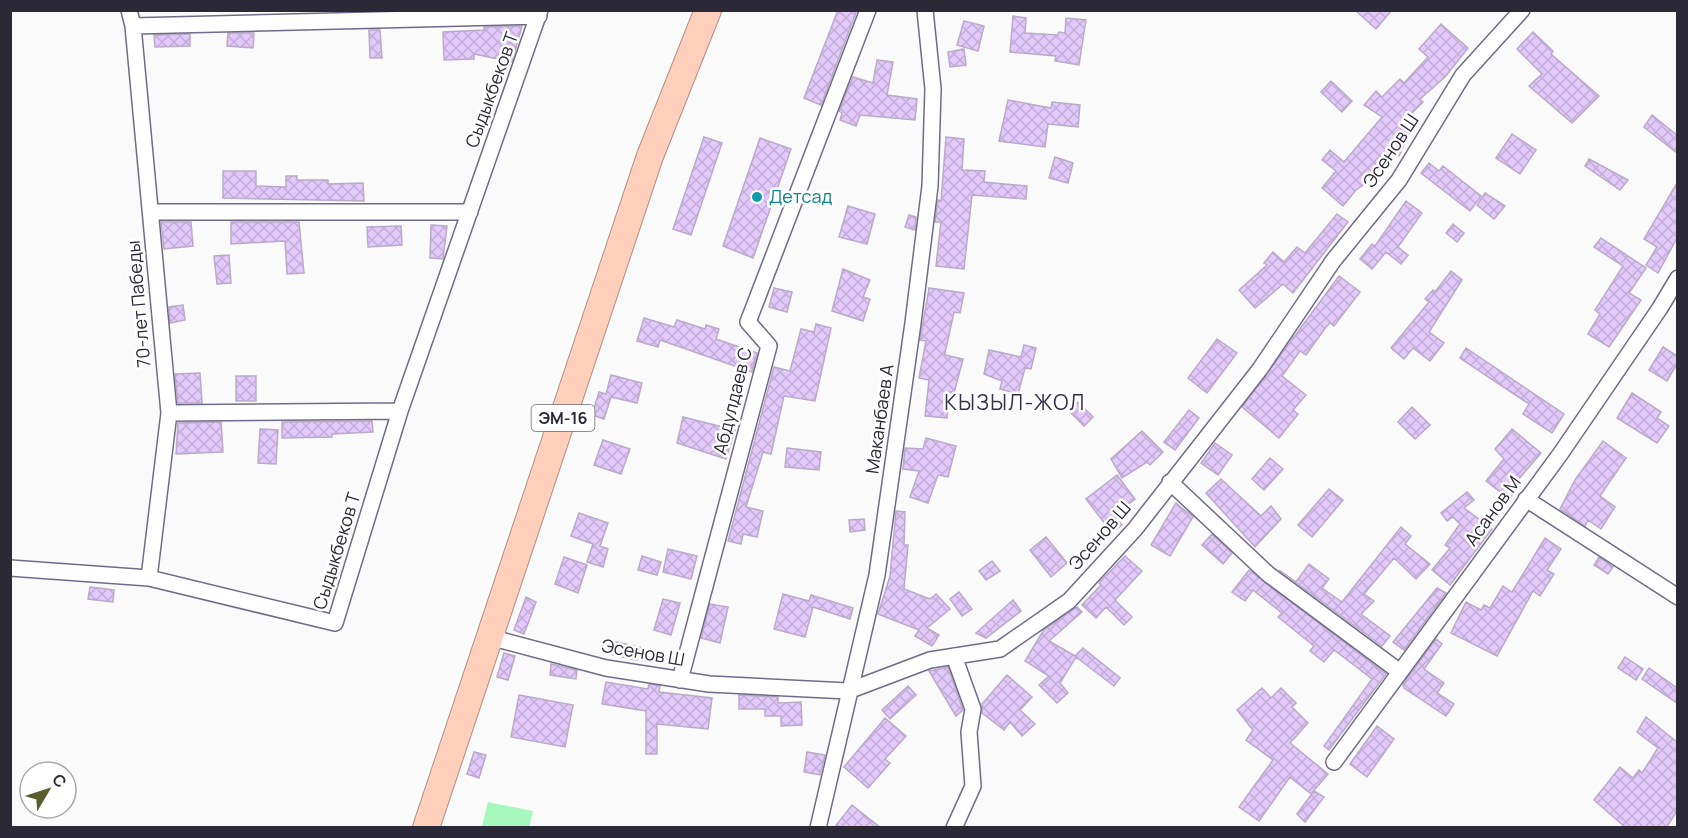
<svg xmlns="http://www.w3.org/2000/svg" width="1688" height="838" font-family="Manrope,sans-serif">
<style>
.green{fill:#a7f8be}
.building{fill:url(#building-cross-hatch);stroke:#b9aac8;stroke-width:1.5}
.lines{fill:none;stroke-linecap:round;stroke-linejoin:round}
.minor-casing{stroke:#706b88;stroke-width:18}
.trunk-casing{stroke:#b48e82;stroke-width:28}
.minor{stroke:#fff;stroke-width:15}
.trunk{stroke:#fed0bc;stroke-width:26}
.culture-dot{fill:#0f9aa8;stroke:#fff;stroke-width:2}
.labels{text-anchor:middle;stroke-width:5;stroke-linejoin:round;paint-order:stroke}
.shield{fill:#fff;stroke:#6b6972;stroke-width:1.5}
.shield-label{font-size:16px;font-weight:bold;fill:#2b2935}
.street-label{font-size:18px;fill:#2b2935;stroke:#fff}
.culture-label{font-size:18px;fill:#0d838f;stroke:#fff;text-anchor:start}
.quarter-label{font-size:21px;letter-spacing:1.5px;fill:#35304a;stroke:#fff}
</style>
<defs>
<pattern id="building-cross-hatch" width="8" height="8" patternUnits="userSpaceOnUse" patternTransform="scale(1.5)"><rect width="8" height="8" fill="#e3c9fb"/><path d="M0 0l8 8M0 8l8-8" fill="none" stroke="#c3add8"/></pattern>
</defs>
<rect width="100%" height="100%" fill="#fafafa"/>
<path class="green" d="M488,802l45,9 -4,16h-47z"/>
<path class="building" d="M838,10h19l-36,95 -17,-7z
M1355,10h37l-16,19z
M1013,16l13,2 -1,15 33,2 1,-3 6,1 1,-15 20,2 -7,45 -24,-4 1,-5 -46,-4z
M964,21l20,5 -6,25 -21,-6z
M1441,24l27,24 -23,29 -25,22 3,3 -18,18 7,8 -13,28 -6,-6 -19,22 4,3 -22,15 -13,16 -21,-18 14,-17 -14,-11 8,-10 14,12 38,-45 -18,-12 12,-14 6,6 18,-18 4,4 24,-26 -9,-8z
M522,26l-10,36 -38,-8v5l-30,1 -1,-28 41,-2v-3z
M369,30h11l2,28h-12z
M1533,32l20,19 -2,3 48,42 -27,27 -43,-37 13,-12 -25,-25z
M228,33h26l-1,15 -26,-2z
M190,34v12l-35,1 -1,-12z
M964,49l2,16 -16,2 -2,-15z
M877,60l16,2 -6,33 30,4 -2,21 -55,-5 -4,11 -16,-6 2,-7 -3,-2 14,-34 20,6z
M1331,81l21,20 -10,11 -21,-20z
M1008,100l43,8 1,-6 28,3 -2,22 -30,-3 -3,23 -46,-6z
M1652,115l25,20v18l-33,-26z
M1512,134l24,16 -16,24 -24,-16z
M704,137l18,6 -31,92 -18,-6z
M946,137l18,2 -2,31 23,1 -1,11 43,4 -1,13 -54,-4 -8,74 -28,-3 5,-44h-6l3,-22 3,1z
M760,138l31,11 -38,109 -30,-12z
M1055,157l18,6 -5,20 -19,-5z
M1589,159l39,21 -8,10 -35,-24z
M1429,163l10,8 4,-5 38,30 -11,15 -49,-38z
M223,171h33v15l30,1v-11h11v4h31v4l35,-1 1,18 -141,-3z
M1677,183v55l-19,35 -12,-8 11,-18 -13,-8z
M1485,193l20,13 -11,13 -17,-14z
M1406,201l16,12 -24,34 10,8 -7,9 -15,-12 -14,17 -12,-10 12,-15 3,2z
M848,206l27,8 -8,30 -28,-7z
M1337,214l11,8 -55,71 -10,-9 -28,24 -16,-18 28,-25 -3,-2 9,-11 11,10 13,-15 8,6z
M909,215l7,2 -1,13 -10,-3z
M161,222h30l2,24 -29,3z
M231,222h68l5,51 -17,1 -2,-33 -54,3z
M1453,224l11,9 -7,9 -11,-9z
M431,225l16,1 -4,33 -13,-1z
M401,226l1,19 -34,2 -1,-20z
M1601,238l45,30 -17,25 12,7 -32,47 -21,-13 12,-20 -5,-4 28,-44 -29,-19z
M229,255l2,28 -14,1 -3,-28z
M843,269l27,11 -7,17 7,2 -7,22 -31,-10z
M1451,271l11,9 -33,52 15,11 -14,18 -17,-13 -9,11 -13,-11 38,-46 -4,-3 8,-9 2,2z
M1339,276l21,16 -26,34 -4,-3 -4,4 -20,28 -6,-4 -18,25 24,19 -13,15 5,4 -19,24 -37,-31z
M774,288l18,4 -5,20 -18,-5z
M929,288l35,5 -4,20 -6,-1 -9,41v2l18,4 -9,34 -4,-1 -3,26 -22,-2 4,-36 -10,-2 7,-37 -6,-1z
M183,305l2,15 -15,3 -1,-16z
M644,318l30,9 3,-7 28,9 1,-4 13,4 -3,10 41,14 -5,19 -92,-32 -2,7 -21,-6z
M816,324l15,4 -16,73 -31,-5 -13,58 -8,-2 -17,55 17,4 -6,26 -14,-3 -2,10 -13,-3 46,-174 16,4 11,-42 13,3z
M1217,339l20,14 -30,40 -19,-15z
M1024,345l12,3 -5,21 -6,-1 -7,26 -18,-5 2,-8 -18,-7 5,-24 32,7z
M1663,347l14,9v8l-10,17 -18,-11z
M1466,348l98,66 -12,19 -29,-19 6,-10 -69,-46z
M200,373l2,30h-24l-3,-29z
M611,375l31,8 -5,20 -26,-6 -7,22 -12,-4 7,-23 7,2z
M236,376h20v25h-20z
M1632,393l29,19 -4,6 12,8 -12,17 -40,-25z
M1078,402l15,15 -9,9 -15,-15z
M1412,407l18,18 -15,14 -17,-17z
M1189,410l10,8 -24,32 -11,-8z
M683,417l52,13 -9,29 -49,-16z
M372,421l1,11 -41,2v3l-50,1v-16z
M221,422l2,30 -47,2 2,-31z
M260,429l18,1 -2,34 -18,-1z
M1512,429l29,24 -24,28 4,4 -12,14 -23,-18 18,-22 -9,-10z
M1142,431l21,21 -13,13 -3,-3 -25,16 -11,-19z
M926,438l30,8 -8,31 -10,-2 -10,28 -18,-6 9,-26 -16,-2 2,-21 18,1z
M603,440l27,9 -9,25 -27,-9z
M1603,441l23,17 -26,38 15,11 -14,22 -13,-9 -3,6 -25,-17 15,-29z
M1215,443l17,12 -14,20 -17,-12z
M787,448l34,4 -2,18 -34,-3z
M1270,458l13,11 -19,21 -12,-11z
M1117,475l18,24 -21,16 8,10 -10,8 -26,-34z
M1221,479l40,37 10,-10 10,13 -26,28 -49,-54z
M1329,489l14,11 -31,37 -14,-12z
M1467,492l7,8 -10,8 28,21 -42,56 -18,-15 18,-22 -5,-3 15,-21 -7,-7 -6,4 -6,-8z
M1176,503l17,14 -23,39 -19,-11z
M896,511l9,1 -1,33h4l-4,44 26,10 6,-5 14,15 -23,19 12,7 -7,11 -17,-10 4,-6 -41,-16 12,-38z
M579,513l29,10 -8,23 8,3 -5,18 -16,-5 6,-18 -22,-8z
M864,519l1,11 -15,2 -1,-12z
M1401,527l10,9 -6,8 25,20 -14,15 -22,-21 -30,36 10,7 -13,13 29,22 -8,10 -103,-76 17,12 13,-18 20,15 -7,9 20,14z
M1212,534l20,19 -9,11 -21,-19z
M1046,537l21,26 -16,14 -21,-27z
M1545,538l16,11 -14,21 7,4 -14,22 -7,-5 -36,65 -46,-23 15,-31 15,8 3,-5 6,3 13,-22 9,6z
M668,549l29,7 -6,23 -28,-7z
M642,556l19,6 -4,13 -19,-5z
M1125,556l17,15 -27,29 17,17 -8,8 -18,-18 -10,11 -14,-13 19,-20 -2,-2z
M564,557l23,8 -9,28 -23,-9z
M1599,557l14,10 -5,7 -14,-9z
M992,561l8,10 -14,9 -7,-9z
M1249,570l137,104 -57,76 -5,-4 48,-67 -38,-29 -10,12 -14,-11 4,-5 -36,-29 4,-4 -29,-23 -8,11 -13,-9z
M90,587l24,3 -1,12 -25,-3z
M1437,588l9,5 -42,57 -11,-8z
M959,592l13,17 -10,7 -12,-17z
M783,594l26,7 2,-6 42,13 -3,11 -37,-12 -8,30 -31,-8z
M526,597l10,5 -12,32 -10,-4z
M663,599l17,4 -9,32 -17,-5z
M1013,600l8,11 -35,27 -10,-5z
M710,604l18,3 -8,36 -19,-5z
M1077,607l5,5 -33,29 26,15 8,-8 37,30 -6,8 -38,-29 -16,26 8,10 -11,10 -18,-18 10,-9 -24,-15 18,-30z
M1436,639l6,5 -18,25 20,14 -7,10 17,11 -8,12 -42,-28 -1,-4z
M616,642l24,5 -3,13 -24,-5z
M504,653l11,3 -7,24 -11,-3z
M1625,657l18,12 -7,11 -18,-12z
M551,664l26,6 -1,9 -26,-4z
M948,667l15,43 -7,6 -27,-45z
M1649,668l28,20v15l-35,-24z
M1007,675l25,22 -12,13 15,14 -13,12 -12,-14 -6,8 -22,-17v-9z
M606,682l42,7 1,-5 11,2 -1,6 53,6 -4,31 -51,-5v30h-11v-43l-44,-7z
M908,686l8,9 -26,24 -8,-9z
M1262,688l9,10 10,-10 15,15 -4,4 16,16 -18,20 38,31 -17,20 -21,-17 -31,44 -20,-14 34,-47 -27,-20 7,-10 -16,-20z
M519,695l54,10 -8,42 -54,-10z
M739,695l39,2v6l23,-1 1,23 -21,1v-10h-16v-7h-26z
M1646,717l31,25v69l-11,17h-40l-32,-28 26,-33 13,11 6,-8 3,3 16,-25 -21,-16z
M885,718l21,18 -21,23 5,4 -22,25 -24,-21z
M1377,726l17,13 -27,38 -17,-13z
M474,752l12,3 -7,23 -12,-4z
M807,752l18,3 -5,20 -16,-3z
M1314,791l10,6 -19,25 -8,-8z
M852,805l29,23h-47z"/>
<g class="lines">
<defs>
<path id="minor" d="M129,10l4,16 406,-10
M133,26l36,387 -20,165
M151,212h319
M169,413l231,-2
M1170,482l98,92 132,98
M1526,499l152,98
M10,568l139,10 186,45 65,-212 140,-401
M489,637l117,31 103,16 139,7 82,-31 70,-11 69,-48 66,-72 125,-160 73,-108 66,-81 64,-105 59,-65
M954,656l19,53 -4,23 4,54 -19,42
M680,680l89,-334 -21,-24 120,-312
M1334,762l227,-309 99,-145 18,-30
M818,828l59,-253 36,-252 17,-137 3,-97 -8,-79"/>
<path id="trunk" d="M426,828l224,-672 58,-146"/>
</defs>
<use href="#minor" class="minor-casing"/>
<use href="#trunk" class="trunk-casing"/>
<use href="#minor" class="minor"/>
<use href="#trunk" class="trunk"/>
</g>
<circle class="culture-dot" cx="757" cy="197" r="6"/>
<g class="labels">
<rect class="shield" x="531.5" y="405" width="63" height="26" rx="4.5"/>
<g class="shield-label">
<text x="563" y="424">ЭМ-16</text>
</g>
<g class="street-label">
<text transform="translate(492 90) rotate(-70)" y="6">Сыдыкбеков Т</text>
<text transform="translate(1391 151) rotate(-56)" y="6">Эсенов Ш</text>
<text transform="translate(139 304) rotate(-95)" y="6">70-лет Пабеды</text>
<text transform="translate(733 401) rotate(-76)" y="6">Абдулдаев С</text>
<text transform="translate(880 419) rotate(-82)" y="6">Маканбаев А</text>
<text transform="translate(1493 511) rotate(-54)" y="6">Асанов М</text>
<text transform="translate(1100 536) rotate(-49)" y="6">Эсенов Ш</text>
<text transform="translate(337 551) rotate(-73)" y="6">Сыдыкбеков Т</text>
<text transform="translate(643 653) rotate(10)" y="6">Эсенов Ш</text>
</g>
<g class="culture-label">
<text x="769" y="203">Детсад</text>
</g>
<g class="quarter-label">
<text x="1015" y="410">КЫЗЫЛ-ЖОЛ</text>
</g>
</g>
<rect width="1688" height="838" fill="none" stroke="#2b2935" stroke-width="24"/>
<g transform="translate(48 790) rotate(51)"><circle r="28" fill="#ffffff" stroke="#aaa9ae" stroke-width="1.5"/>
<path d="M0-4.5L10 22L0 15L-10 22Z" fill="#585d2b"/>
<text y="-9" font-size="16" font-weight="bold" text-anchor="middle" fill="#2b2935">С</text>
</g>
</svg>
